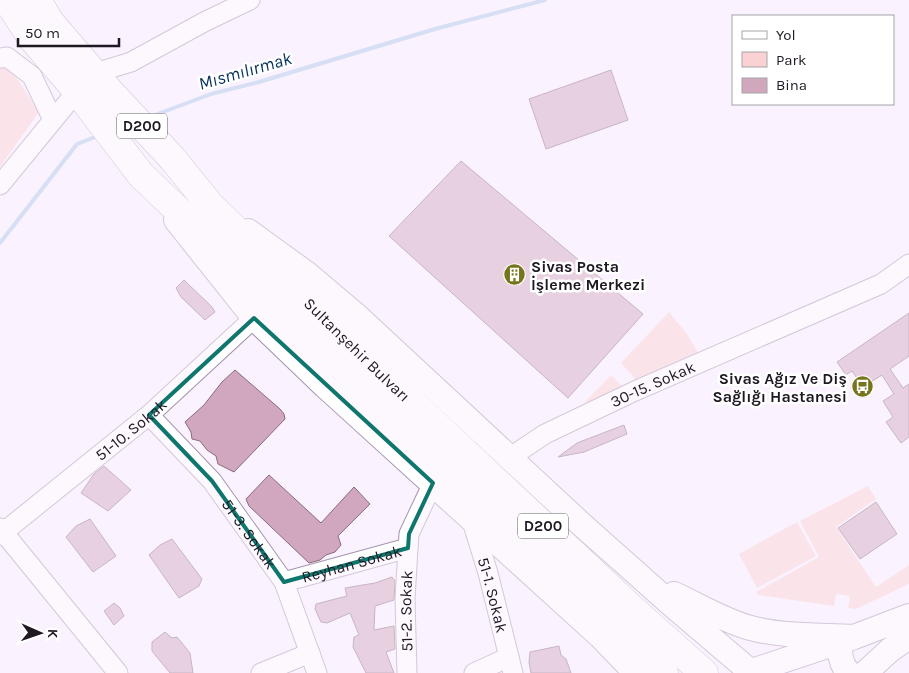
<svg xmlns="http://www.w3.org/2000/svg" width="909" height="673" font-family="Karla,sans-serif">
<style>
.green{fill:#fad2d3}
.lines{fill:none;stroke-linecap:round;stroke-linejoin:round}
.stream{stroke:#aac7e8;stroke-width:4}
.building{fill:#d0a7bd;stroke:#8a6b7b}
.minor-casing{stroke:#a694b0;stroke-width:21}
.major-casing{stroke:#a694b0;stroke-width:26}
.highway-casing{stroke:#a694b0;stroke-width:29}
.minor{stroke:#fff;stroke-width:19}
.major{stroke:#fff;stroke-width:24}
.highway{stroke:#fff;stroke-width:28}
.marked{fill:none;stroke:#0f766e;stroke-width:4;stroke-linejoin:round}
.labels{text-anchor:middle;stroke-width:5;stroke-linejoin:round;paint-order:stroke}
.shield{fill:#fff;stroke:#625d65;stroke-width:1}
.shield-label{font-size:15px;font-weight:bold;fill:#1f1823}
.poi-label{font-size:16px;font-weight:bold;fill:#1f1823;stroke:#fff;text-anchor:start}
.street-label{font-size:16px;fill:#1f1823;stroke:#fff}
.water-label{font-size:18px;font-style:italic;fill:#033059;stroke:#fff}
</style>
<rect width="100%" height="100%" fill="#faf2fe"/>
<path class="green" d="M0,53l39,59 -39,55z
M669,312l18,22 13,22 -61,27 -18,-20z
M611,375l14,14 -35,17 -5,-4z
M868,486l8,13 -40,28 40,60 33,-22v19l-53,25 -8,-1 2,-12 -14,-2 -2,12 -76,-11 -2,-3 63,-35 -19,-36z
M797,522l19,34 -59,32 -18,-34z"/>
<g class="lines">
<path class="stream" d="M147,118l64,-24 48,-12 176,-53 110,-29
M0,243l77,-99 21,-8"/>
</g>
<path class="building" d="M611,70l17,50 -82,29 -17,-50z
M461,161l182,153 -75,84 -179,-162z
M184,280l28,27 3,5 -10,8 -24,-23 -5,-9z
M909,313v43l-19,13 13,19 6,-4v53l-8,6 -15,-21 7,-5 -10,-16 11,-7 -12,-19 -19,12 -11,-16 -6,4 -9,-13z
M235,370l45,39 4,5 1,5 -51,53 -16,-8 -2,-8 -9,-6 -7,-9 -8,-2 -1,-7 -6,-10 19,-17 18,-23z
M624,425l3,9 -43,18 -26,5 19,-14z
M104,466l27,24 -23,21 -27,-18 13,-19z
M269,475l52,48 33,-36 16,17 -32,32 3,9 -6,7 -9,3 -6,5 -11,3 -60,-57 -3,-7z
M876,502l21,32 -37,25 -22,-31z
M90,519l26,37 -23,16 -27,-35 10,-11z
M172,539l30,40 -3,7 -20,12 -30,-43 11,-10z
M392,577l3,4 -1,19 -19,6 -1,24 20,-4 1,23 -9,3 8,21h-28l-13,-26 1,-10 5,-2 -9,-22 -23,10 -6,-1 -6,-13 1,-5 31,-8 -2,-8 30,-5z
M114,603l6,5 4,8 -10,9 -10,-14z
M165,632l7,6 5,-1 13,16 3,20h-23l-18,-22v-9z
M559,646l2,9 5,4 5,14h-40l-2,-11 1,-10z"/>
<g class="lines">
<defs>
<g id="minor">
<path d="M0,58l7,-1 25,19 21,44"/>
<path d="M95,73l36,-11 75,-41 44,-21"/>
<path d="M0,185l77,-94"/>
<path id="s1" d="M149,415l63,66 72,101 33,91"/>
<path id="s2" d="M509,458l36,-24 90,-43 246,-107 28,-20"/>
<path id="s3" d="M471,518l17,55 25,100"/>
<path d="M0,528l118,145"/>
<path id="s4" d="M0,535l149,-120 105,-97"/>
<path id="s5" d="M284,582l124,-34 1,-14 24,-51"/>
<path d="M261,673l49,-20"/>
<path id="s6" d="M407,673l-2,-74 3,-51"/>
<path d="M474,673l35,-16"/>
</g>
<path id="major" d="M176,220l78,98 71,68 275,250 36,37
M248,231l58,42 51,43 224,208 90,80 81,69
M674,594c24,11 47,25 73,33 34,10 72,8 107,10
M840,642c0,12 0,22 9,31
M746,673l108,-36 55,-21
M865,673l25,-23 19,-13"/>
<g id="highway">
<path d="M7,0l24,37 46,54 64,84 523,498"/>
<path id="s7" d="M37,0l13,22 61,71 61,65 38,47 175,172 245,230 74,66"/>
</g>
</defs>
<use href="#minor" class="minor-casing"/>
<use href="#major" class="major-casing"/>
<use href="#highway" class="highway-casing"/>
<use href="#minor" class="minor"/>
<use href="#major" class="major"/>
<use href="#highway" class="highway"/>
</g>
<path d="M0 0H909V673H0ZM254,318l179,165 -24,51 -1,14 -124,34 -72,-101 -63,-66z" fill="#faf2fe" fill-opacity=".55" fill-rule="evenodd"/>
<path class="marked" d="M254,318l179,165 -24,51 -1,14 -124,34 -72,-101 -63,-66z"/>
<defs>
<symbol id="building-disc" viewBox="-11 -11 22 22"><circle r="9.5" fill="#76751b" stroke="#fff"/><path d="M-4-6H4V6H1V3H-1V6H-4ZM-2.5-4.3h1.7v1.8h-1.7ZM.8-4.3h1.7v1.8H.8ZM-2.5-1h1.7V.8h-1.7ZM.8-1h1.7V.8H.8Z" fill="#fff"/></symbol>
<symbol id="bus-disc" viewBox="-11 -11 22 22"><circle r="9.5" fill="#76751b" stroke="#fff"/><path d="M-5-6H5V4H4V6H2V4H-2V6H-4V4H-5ZM-3.5-4V0h7V-4ZM-3.5 1.2v1.5H-2V1.2ZM2 1.2v1.5H3.5V1.2Z" fill="#fff"/></symbol>
</defs>
<g fill-rule="evenodd">
<use href="#building-disc" x="502" y="262" width="25" height="25"/>
<use href="#bus-disc" x="850" y="374" width="25" height="25"/>
</g>
<g class="labels">
<g class="shield">
<rect x="117" y="113.5" width="50" height="25" rx="4"/>
<rect x="518" y="513.5" width="50" height="25" rx="4"/>
</g>
<g class="shield-label">
<text x="142" y="131">D200</text>
<text x="543" y="531">D200</text>
</g>
<g class="poi-label">
<text x="531" y="272">Sivas Posta<tspan x="531" dy="18">İşleme Merkezi</tspan></text>
<text x="847" y="384" text-anchor="end">Sivas Ağız Ve Diş<tspan x="847" dy="18">Sağlığı Hastanesi</tspan></text>
</g>
<g class="street-label">
<text dy="6" stroke="none"><textPath href="#s7" startOffset="475">Sultanşehir Bulvarı</textPath></text>
<text dy="6" stroke="none"><textPath href="#s2" startOffset="162">30-15. Sokak</textPath></text>
<text dy="6" stroke="none"><textPath href="#s4" startOffset="168">51-10. Sokak</textPath></text>
<text dy="6" stroke="none"><textPath href="#s1" startOffset="156">51-3. Sokak</textPath></text>
<text dy="6" stroke="none"><textPath href="#s5" startOffset="70">Reyhan Sokak</textPath></text>
<text dy="6" stroke="none"><textPath href="#s3" startOffset="80">51-1. Sokak</textPath></text>
<text dy="6" stroke="none"><textPath href="#s6" startOffset="62">51-2. Sokak</textPath></text>
</g>
<g class="water-label">
<text transform="translate(245 71) rotate(-16)" y="6">Mısmılırmak</text>
</g>
</g>
<rect x="732" y="15" width="162" height="90" fill="#ffffff" stroke="#a5a3a7"/>
<rect x="742" y="31" width="25" height="8" fill="#ffffff" stroke="#a5a3a7"/>
<text x="776" y="40" font-size="15" fill="#1f1823">Yol</text>
<rect x="742" y="52" width="25" height="15" fill="#fad2d3" stroke="#a5a3a7"/>
<text x="776" y="65" font-size="15" fill="#1f1823">Park</text>
<rect x="742" y="78" width="25" height="15" fill="#d0a7bd" stroke="#a5a3a7"/>
<text x="776" y="90" font-size="15" fill="#1f1823">Bina</text>
<g transform="translate(40 633) rotate(92)" stroke="#ffffff" stroke-width="4" paint-order="stroke">
<path d="M0-4L9 19L0 12L-9 19Z" fill="#1f1823"/>
<text y="-8" font-size="14" font-weight="bold" text-anchor="middle" fill="#1f1823">K</text>
</g>
<path d="M18 38v8h101v-8" fill="none" stroke="#1f1823" stroke-width="2.5"/>
<text x="25" y="38" font-size="15" fill="#1f1823" stroke="#ffffff" stroke-width="4" paint-order="stroke">50 m</text>
</svg>
